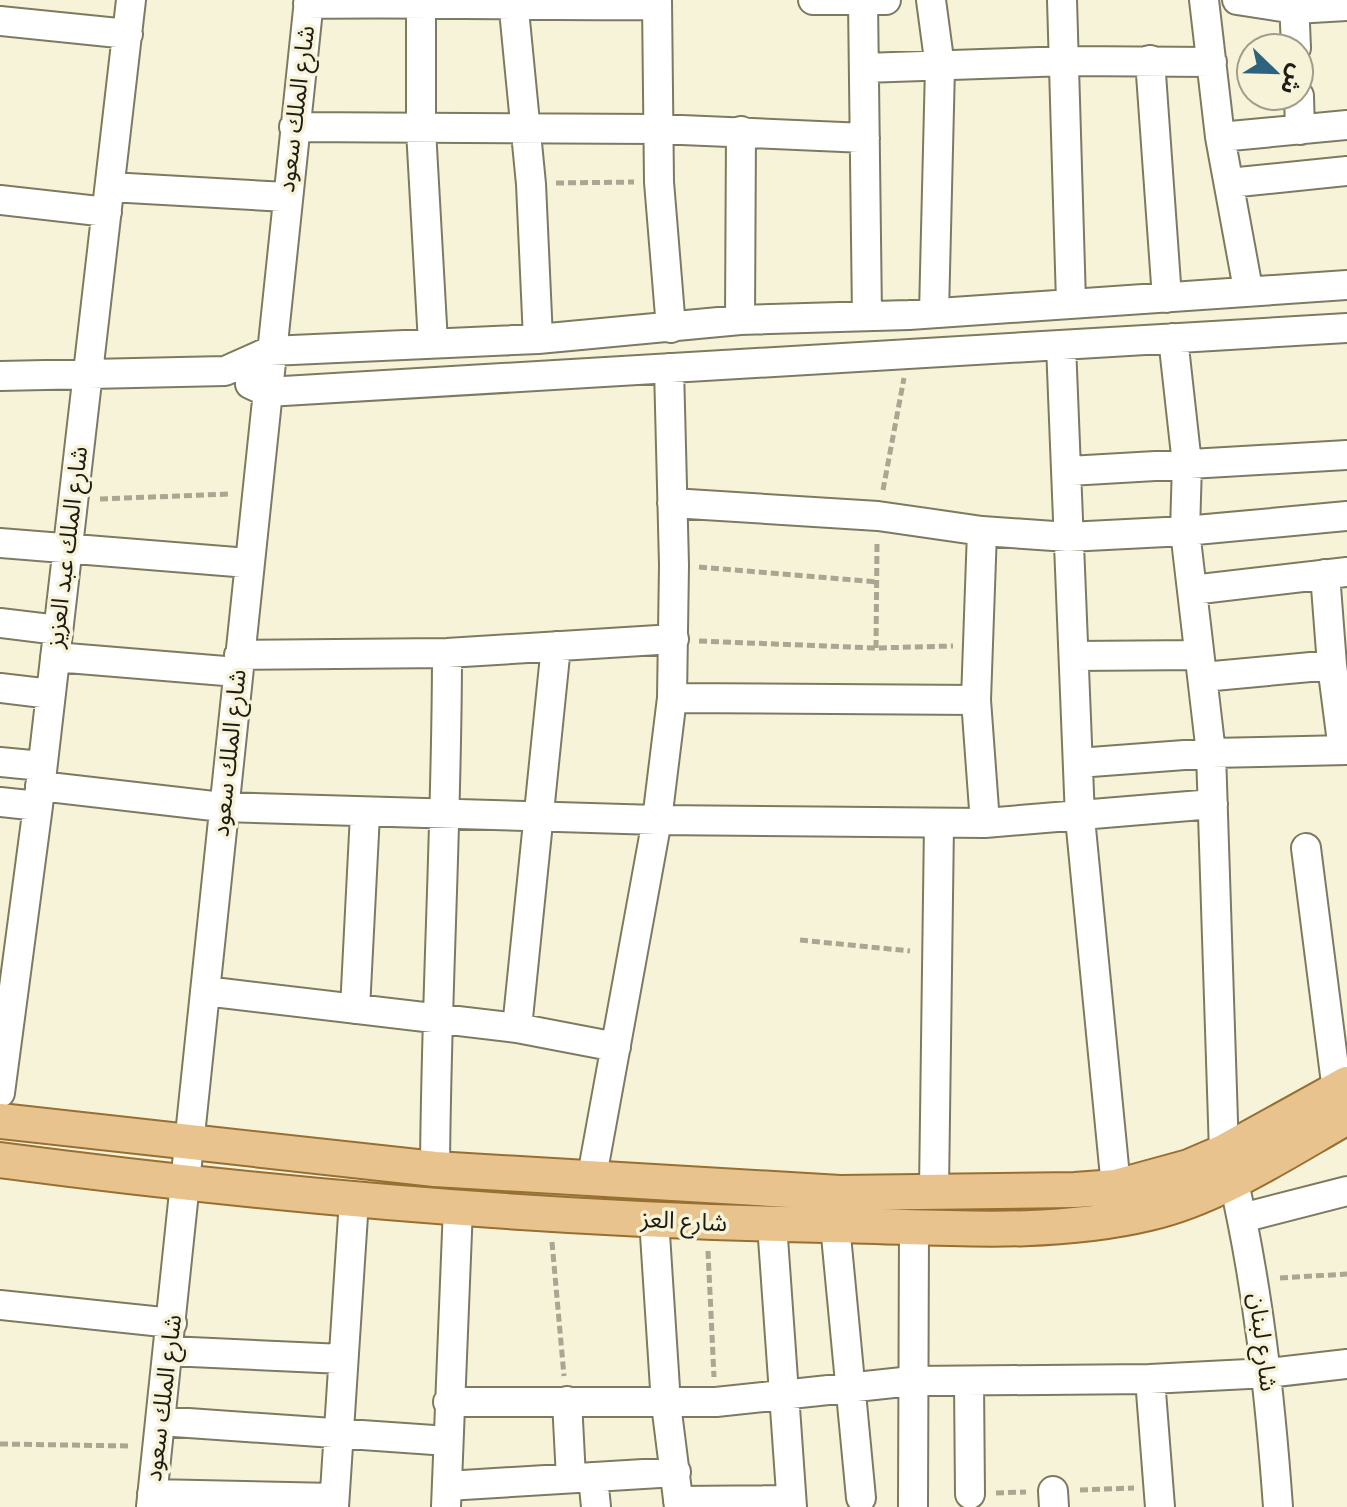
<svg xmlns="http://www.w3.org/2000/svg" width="1347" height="1507" font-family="Spectral,'Noto Sans Arabic',serif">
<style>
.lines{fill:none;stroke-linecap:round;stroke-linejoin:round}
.minor-casing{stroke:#7d7a62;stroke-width:32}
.major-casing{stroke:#986f32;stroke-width:38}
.path{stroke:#a9a692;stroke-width:5;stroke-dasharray:8 4;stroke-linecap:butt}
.minor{stroke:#fff;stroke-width:28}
.major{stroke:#e8c38e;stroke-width:34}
.labels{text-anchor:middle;stroke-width:7;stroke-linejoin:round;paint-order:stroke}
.street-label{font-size:24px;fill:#1e1c13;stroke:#f7f3d9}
</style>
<rect width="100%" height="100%" fill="#f7f3d9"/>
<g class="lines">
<defs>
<path id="minor" d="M421,0v130l12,213
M513,0l18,184 7,155
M657,0l2,182 12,146
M813,0h73
M931,0l9,67 -6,246
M1062,0l9,302
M1204,0l16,137 28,152
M1237,0l58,9 52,-3
M1294,0l2,48
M863,2l4,314
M308,4c117,-2 232,2 349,1
M0,21l128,13
M1150,60l17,238
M864,68l203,-7 145,1
M1299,96l1,34
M294,127l364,2 207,9
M1220,137l127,-12
M1229,183l118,-12
M110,187l176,10
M0,200l107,12
M740,320l1,-189
M1173,338l14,126 -2,67 26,222 13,399
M1061,345l19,473 36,369
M0,376l225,-5 45,-20 268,-12 202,-19 169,-5 438,-30
M250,384l17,8 1080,-64
M1069,471l278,-16
M672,503l206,13 104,15 86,6 117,-6 162,-15
M982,531l-6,169 9,123
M0,543l248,20
M1325,574l7,91 11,85
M1192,590l155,-18
M0,623l58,7
M239,655l208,-2 227,-14
M1075,656l124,-1
M55,657l182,15
M1203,677l129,-12
M0,688l51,6
M672,698l304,2
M0,762l42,4
M1078,763l133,-10 136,-3
M40,786l182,21 435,13 328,3 228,-19
M0,802l38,4
M1306,848l31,243
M205,991l312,37 39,-382
M355,1009l10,-195
M517,1028l99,19
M0,1093l38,-287 93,-806
M435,1169c1,-172 12,-344 12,-516
M592,1176l65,-356 15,-122 2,-133 -5,-197
M1233,1178c25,110 37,217 45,329
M934,1190l5,-366
M1242,1218l105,-27
M654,1219l12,185 13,103
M772,1224l20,283
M835,1225l26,273
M0,1305l172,18
M169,1351l174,8
M1150,1379l10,128
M969,1382l1,112
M567,1401l4,77
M448,1402h268l196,-21 238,-2 118,-6 79,-9
M160,1421l288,20
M593,1477l3,30
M447,1486l229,-14
M1053,1491l1,16
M152,1494l182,4
M678,1501l113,-1
M151,1507l158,-1507
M334,1507l20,-307
M446,1507l12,-300
M913,1507l1,-278"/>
<path id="major" d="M0,1121l435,48 405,24 235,-3 41,-3 73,-20 35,-15 123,-68
M0,1160c274,36 549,60 825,65 107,1 219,13 324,-12 67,-15 138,-62 198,-96"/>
</defs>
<use href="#minor" class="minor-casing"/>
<use href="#major" class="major-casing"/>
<path class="path" d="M556,183l78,-1
M883,490l21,-112
M100,499l130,-5
M699,567l178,15
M699,641l177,7 77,-2
M876,648l1,-104
M800,940l110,11
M552,1242l12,134
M708,1251l6,126
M1280,1278l67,-4
M0,1444l131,2
M1080,1490l54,-2
M996,1493l30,-1"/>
<use href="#minor" class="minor"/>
<use href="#major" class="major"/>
</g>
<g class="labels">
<g class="street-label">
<text transform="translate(296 109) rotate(-83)" y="8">شارع الملك سعود</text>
<text transform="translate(67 547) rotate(-83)" y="8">شارع الملك عبد العزيز</text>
<text transform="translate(229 753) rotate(-84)" y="8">شارع الملك سعود</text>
<text transform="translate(684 1221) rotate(3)" y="8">شارع العز</text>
<text transform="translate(1263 1342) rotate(83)" y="8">شارع لبنان</text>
<text transform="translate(163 1398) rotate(-83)" y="8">شارع الملك سعود</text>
</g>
</g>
<g transform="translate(1275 72) rotate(113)"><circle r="38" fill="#f7f3d9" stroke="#a09d8a" stroke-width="2"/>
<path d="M0-6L14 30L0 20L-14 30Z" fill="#2e637f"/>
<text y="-12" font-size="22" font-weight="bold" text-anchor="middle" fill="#1e1c13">ش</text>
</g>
</svg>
